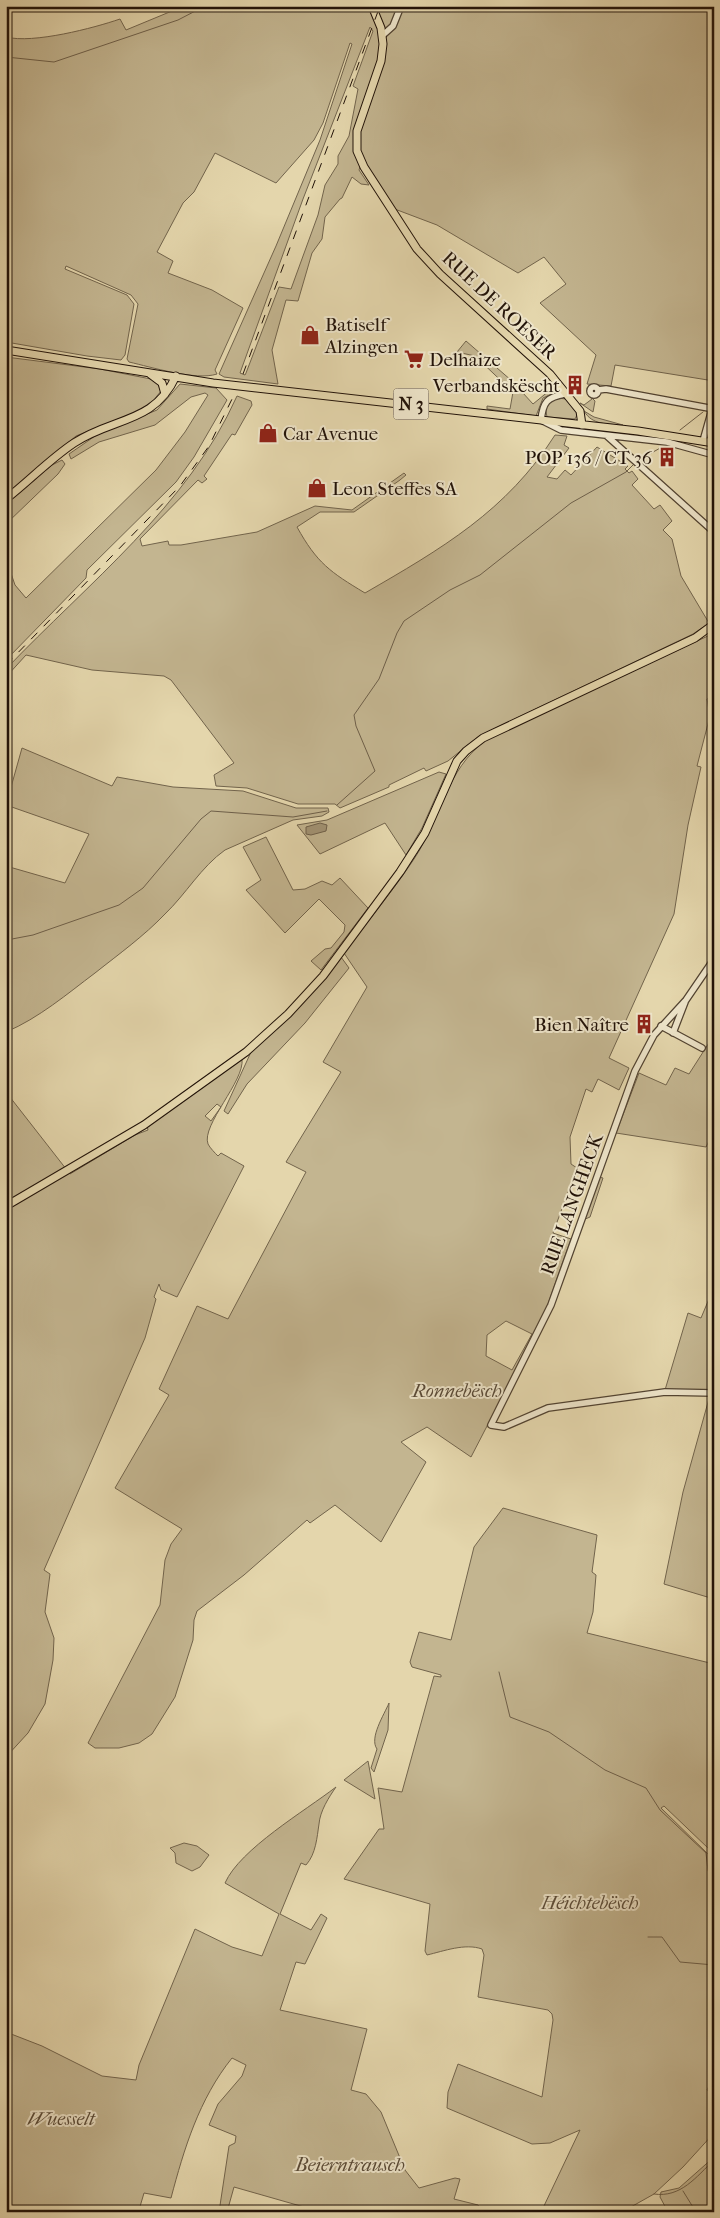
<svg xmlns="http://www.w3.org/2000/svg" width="720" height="2218" font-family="'IM FELL French Canon',serif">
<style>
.green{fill:#c3b590;stroke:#72644c;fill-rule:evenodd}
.water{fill:#a29374;stroke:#6e5f49}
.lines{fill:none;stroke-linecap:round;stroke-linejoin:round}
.stream{stroke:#6e5f49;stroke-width:1}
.minor-casing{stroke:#524331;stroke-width:8}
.major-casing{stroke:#211208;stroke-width:9}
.minor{stroke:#ede4c9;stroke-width:5.5}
.major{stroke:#e4d6ac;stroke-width:7}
.rail{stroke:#211208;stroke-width:1;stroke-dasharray:9 9;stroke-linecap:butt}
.labels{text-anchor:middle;stroke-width:4;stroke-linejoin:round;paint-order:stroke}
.shield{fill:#ede4c9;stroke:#5e5142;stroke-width:1}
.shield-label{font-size:18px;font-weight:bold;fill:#211208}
.street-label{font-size:19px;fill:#211208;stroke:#ede4c9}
.poi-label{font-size:19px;fill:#211208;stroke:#ede4c9;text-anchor:start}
.park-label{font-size:19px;font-style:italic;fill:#5a4b38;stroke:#ede4c9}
</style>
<rect width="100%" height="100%" fill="#e4d6ac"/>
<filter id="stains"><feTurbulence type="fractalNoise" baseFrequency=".004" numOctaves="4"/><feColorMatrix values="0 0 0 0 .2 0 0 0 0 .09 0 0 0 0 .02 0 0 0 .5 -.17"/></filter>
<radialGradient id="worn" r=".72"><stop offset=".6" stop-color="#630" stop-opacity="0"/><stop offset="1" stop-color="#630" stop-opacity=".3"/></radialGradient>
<path class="green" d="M184,6h530v375l-99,-16 -4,21 -24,-2 9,-29 -56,-52 26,-19 -22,-27 -26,16 -81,-48 -45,-17 -30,-48 -3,10 10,15 -8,-1 -9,-7 -10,21 -2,1 -15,18 -3,22 -10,14 -14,48 -12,-1 -14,50 6,34 -54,-7 -5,-3 57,-128 44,-106 32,-96 -2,-1 -27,80 -9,17 -38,43 -61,-30 -21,39 -11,11 -26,49 16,9 -5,12 44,17 31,18 -28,62 2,4c-21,7 -66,-7 -88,-12l-2,-3 11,-55 -7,-9 -65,-29 -1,3 62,26 7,9 -9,51 -4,5 -34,-4 -81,-14v-305c27,7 88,-9 114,-18l6,11zM370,27l3,4 -20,55 5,3 -9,47 -11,20v8l-13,21 -7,30 -27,74 -12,-2 -33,86 -1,2 -5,-2 63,-174z
M466,341l46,40 21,23 22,-18 3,5 -15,7 -7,18 -49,-7v-3l23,3 3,-17 -38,-36 -18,-4z
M6,357l94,12 56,11 5,11 -13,16 -72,29 -70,59z
M180,384l36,4 11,12 -33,57 -18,25 -89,88 -1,8 -80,82v-101l9,26 11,13 130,-128 29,-38 23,-37 -3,-2 -14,4 -36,28 -56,17 -28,17 -2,-5 29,-20 59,-24z
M237,396l14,5 1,4 -17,30 -3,-1 -28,42 3,3 -5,4 -4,-3 -58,59 2,7 26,-5 1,4h12l76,-13 58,-26 37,4 52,-37 2,2 -6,5 -46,32h-34l-23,15c20,36 33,45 68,66 76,-44 142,-82 190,-158l12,1 -3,9 5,3 -22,29 10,2 8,-9 6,5 26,-28 31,19 -3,3 4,4 3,-2 6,8 -6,6 22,24 6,-4 12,16 -9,9 9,9 9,37 28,47 -16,11 -214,102 -31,25 -22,10 -2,-3 -35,17v2l-49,21 -5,-4h-37l-51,-16 -31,-2 -2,-11 20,-12 -63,-83 -7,-4 -72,-6 -66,-15 -20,22v-8c82,-86 182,-163 231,-273z
M591,397l4,4 -2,11 -13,-9 4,2 8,-6z
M555,398l12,1 11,14 -3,6 -28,-2 -2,-11z
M584,411l10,6 29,8c-16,-1 -31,0 -39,-14z
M62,460l3,4 -7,10 -52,50v-20l46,-39z
M710,635l4,8v53l-7,3 3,17 -13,50 4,1 -13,58 -14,89 -65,144 20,10 -10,22 -21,-11 -6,13 -6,-3 -16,48 1,27 6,4 -24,65 18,6 -28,79 -72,139 -44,-30 -26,15 25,20 -45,80 -46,-37 -25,18 -3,-3 -63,55 -47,36 -3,9 -1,20 -18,57 -23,37 -13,9 -20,5h-24l-7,-5 72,-138 5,-45 6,-16 11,-15 -67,-41 54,-93 -10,-6 38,-83 31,13 78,-147 -20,-10 55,-90 -18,-10 44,-75 -23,-34c23,-31 49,-62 70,-94 28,-42 31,-88 72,-119zM506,1321l26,13 -20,36 -26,-14 1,-21z
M22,748l90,38 5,-9 56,10 70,4 53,17h32l1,4 -7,4 -29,4 -68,30c-24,17 -39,44 -60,64 -21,22 -46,40 -70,59 -28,21 -56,45 -89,59v-166l59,17 24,-49 -83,-29z
M439,772l7,2 -24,54 -16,27 -21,-32 -65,31 -23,-29 30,-5z
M266,837l27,53 12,-1 17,-8 10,4 8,-7 28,30 -47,62 -10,-9 14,-12 6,-1 13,-16 1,-7 -26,-26 -34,34 -39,-43 15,-10 -18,-33z
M341,957l8,11 -44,55 -58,61 -19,30 -4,-3 27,-59z
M714,1035v96l-8,16 -90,-14 23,-60 27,12 9,-17 14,6z
M242,1059c3,22 -41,66 -34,85 2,4 7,9 10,12l3,-3 23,13 -67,131 -16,-7 -2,-6 -5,13 2,2 -11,39 -101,232 6,4 -5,38 9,26 -1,22 -8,44 -17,29 -22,24v-665l64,82 65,-39 13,-5 -1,-4zM217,1104l4,3 -10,14 -6,-5z
M599,1177l4,1 -13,39 -7,3 6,-11z
M714,1287v104l-49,-1 23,-77 13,5z
M710,1395l4,1v203l-50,-15 19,-92z
M503,1508l94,27 -5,37 4,3 -3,37 -6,21 127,31 -1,195 -4,-10 -45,-43 -3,2 48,47 5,19v202l-7,14 7,4v39l-31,34 -29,27 -32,18h-68l-11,-4 37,-78 -30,13 -18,1 -85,-36 1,-16 10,-28 84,33 11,-77 -1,-6 -4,-4 -70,-13 6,-42 -2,-6c-17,-6 -38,2 -55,6l-2,-4 5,-47 -86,-25 35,-50h5l-6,-41 24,4 32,-116 7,1v-2l-29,-8 -2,-5 9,-30 32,8 23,-93z
M389,1703l-1,27 -14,42 -3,-4 6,-19c-8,-11 7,-34 12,-46z
M368,1761l7,38 -31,-19z
M336,1787c-7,10 -16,24 -17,37 -2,13 -3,30 -13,41l-5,-2 -21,51 31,16 10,-16 6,4 -22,46 -9,-2 -16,48 87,19 -16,61 15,4 15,18 24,58 14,18 36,-10 5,1 -6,20 24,6 5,7h-180l1,-5 -70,-20 -7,25h-8l10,-66 6,-3 1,-7 -27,-11 9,-21 24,-28 4,-11 -14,-7c-33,41 -48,91 -61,140l-27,-5 -5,17 5,2h-138v-180l36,14 60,30 34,4 3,-15 56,-136 37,18 30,9 17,-42 -54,-31c15,-34 80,-72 111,-96z
M184,1843l13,3 12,9 -9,12 -8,4 -16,-8 -1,-10 -5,-5z
M714,2157v52l-3,3h-43l-8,-15 1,-5 18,-4z"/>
<path class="water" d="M320,823l7,2 -1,6 -15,4 -5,-1v-7z"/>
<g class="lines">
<path class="stream" d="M6,57l48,5 124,-42 27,-14
M680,430l23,-18
M639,460l23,-13
M337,805l38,-34 -19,-45 -2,-11 25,-36 18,-46 7,-12 46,-31 30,-15 91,-72 55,-31 7,-7
M6,946l6,-7 21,-4 86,-30 24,-17 58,-69 10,-8 82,6 34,-6
M499,1672l11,45 39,15 56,38 41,18 14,22 46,43 2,18 6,8
M648,1937h14l18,25 34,3
M710,2081l4,-9
M683,2191l13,21
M654,2194c27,4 42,-17 60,-34"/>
<defs>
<path id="minor" d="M383,35l10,-9 8,-20
M590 391a4 4 0 1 1 8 0a4 4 0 1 1-8 0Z
M598,390l8,-1 108,20
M565,394c-18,3 -22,8 -24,26l20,10 106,12 47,13
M607,436l107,96
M703,441l9,-32
M714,959l-28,41 -32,35 -19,36 -84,234 -60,120 13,2 44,-19 117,-16 49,1
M661,1026l41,22
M673,1033l12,-31"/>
<path id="major" d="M372,6l9,22 2,16 -2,17 -24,70v20l7,16 53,82 23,25 110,100 30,37 2,14
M6,350l207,33 425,48 76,12
M150,374l12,9 3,11
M6,499c23,-18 44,-40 68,-56 39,-26 80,-19 102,-67
M6,1206l138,-81 102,-73 42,-38 35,-38 77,-104 25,-39 32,-72 9,-10 17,-13 212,-100 19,-14"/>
</defs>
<use href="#minor" class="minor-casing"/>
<use href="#major" class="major-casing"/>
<use href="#minor" class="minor"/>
<use href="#major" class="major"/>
<path class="rail" d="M243,374l137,-368
M6,665l174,-179 29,-40 25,-51"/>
</g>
<defs>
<symbol id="shop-bare" viewBox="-9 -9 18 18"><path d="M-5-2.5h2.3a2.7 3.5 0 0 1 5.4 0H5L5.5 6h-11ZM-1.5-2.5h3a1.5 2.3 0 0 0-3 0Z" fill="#8f2418" stroke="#ede4c9" stroke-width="2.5" paint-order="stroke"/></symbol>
<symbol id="supermarket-bare" viewBox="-9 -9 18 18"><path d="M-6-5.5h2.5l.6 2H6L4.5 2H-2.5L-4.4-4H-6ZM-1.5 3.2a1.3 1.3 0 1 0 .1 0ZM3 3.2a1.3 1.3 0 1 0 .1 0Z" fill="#8f2418" stroke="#ede4c9" stroke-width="2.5" paint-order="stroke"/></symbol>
<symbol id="building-bare" viewBox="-9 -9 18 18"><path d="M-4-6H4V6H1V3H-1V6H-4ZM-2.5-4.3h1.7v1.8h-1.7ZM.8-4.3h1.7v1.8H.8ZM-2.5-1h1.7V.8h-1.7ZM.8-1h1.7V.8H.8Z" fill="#8f2418" stroke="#ede4c9" stroke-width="2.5" paint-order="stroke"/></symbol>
</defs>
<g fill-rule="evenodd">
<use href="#shop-bare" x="296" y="321" width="28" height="28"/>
<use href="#supermarket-bare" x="400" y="345" width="28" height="28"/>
<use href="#building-bare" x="561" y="371" width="28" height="28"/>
<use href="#shop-bare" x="254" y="419" width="28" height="28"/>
<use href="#building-bare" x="653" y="443" width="28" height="28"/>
<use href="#shop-bare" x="303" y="474" width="28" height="28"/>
<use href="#building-bare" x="630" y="1010" width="28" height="28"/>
</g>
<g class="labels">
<rect class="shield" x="393.5" y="388.5" width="35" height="31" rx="4"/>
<g class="shield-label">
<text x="411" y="410">N 3</text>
</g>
<g class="street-label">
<text transform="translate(500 305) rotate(43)" y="7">RUE DE ROESER</text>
<text transform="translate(571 1204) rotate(-70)" y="7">RUE LANGHECK</text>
</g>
<g class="poi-label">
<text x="325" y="331">Batiself<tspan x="325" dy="22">Alzingen</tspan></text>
<text x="429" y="366">Delhaize</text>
<text x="560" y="392" text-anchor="end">Verbandskëscht</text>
<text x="283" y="440">Car Avenue</text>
<text x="652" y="464" text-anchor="end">POP 136 / CT 36</text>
<text x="332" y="495">Leon Steffes SA</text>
<text x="629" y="1031" text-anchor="end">Bien Naître</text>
</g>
<g class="park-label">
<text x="457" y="1397">Ronnebësch</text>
<text x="590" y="1909">Héichtebësch</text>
<text x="61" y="2125">Wuesselt</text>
<text x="350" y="2171">Beierntrausch</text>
</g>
</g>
<rect width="720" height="2218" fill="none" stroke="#e4d6ac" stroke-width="25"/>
<rect x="8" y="8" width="705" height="2203" fill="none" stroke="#211208" stroke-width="2.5"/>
<rect x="12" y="12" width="695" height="2193" fill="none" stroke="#211208"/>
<rect width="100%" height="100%" filter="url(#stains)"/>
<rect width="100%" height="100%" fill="url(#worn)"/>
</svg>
